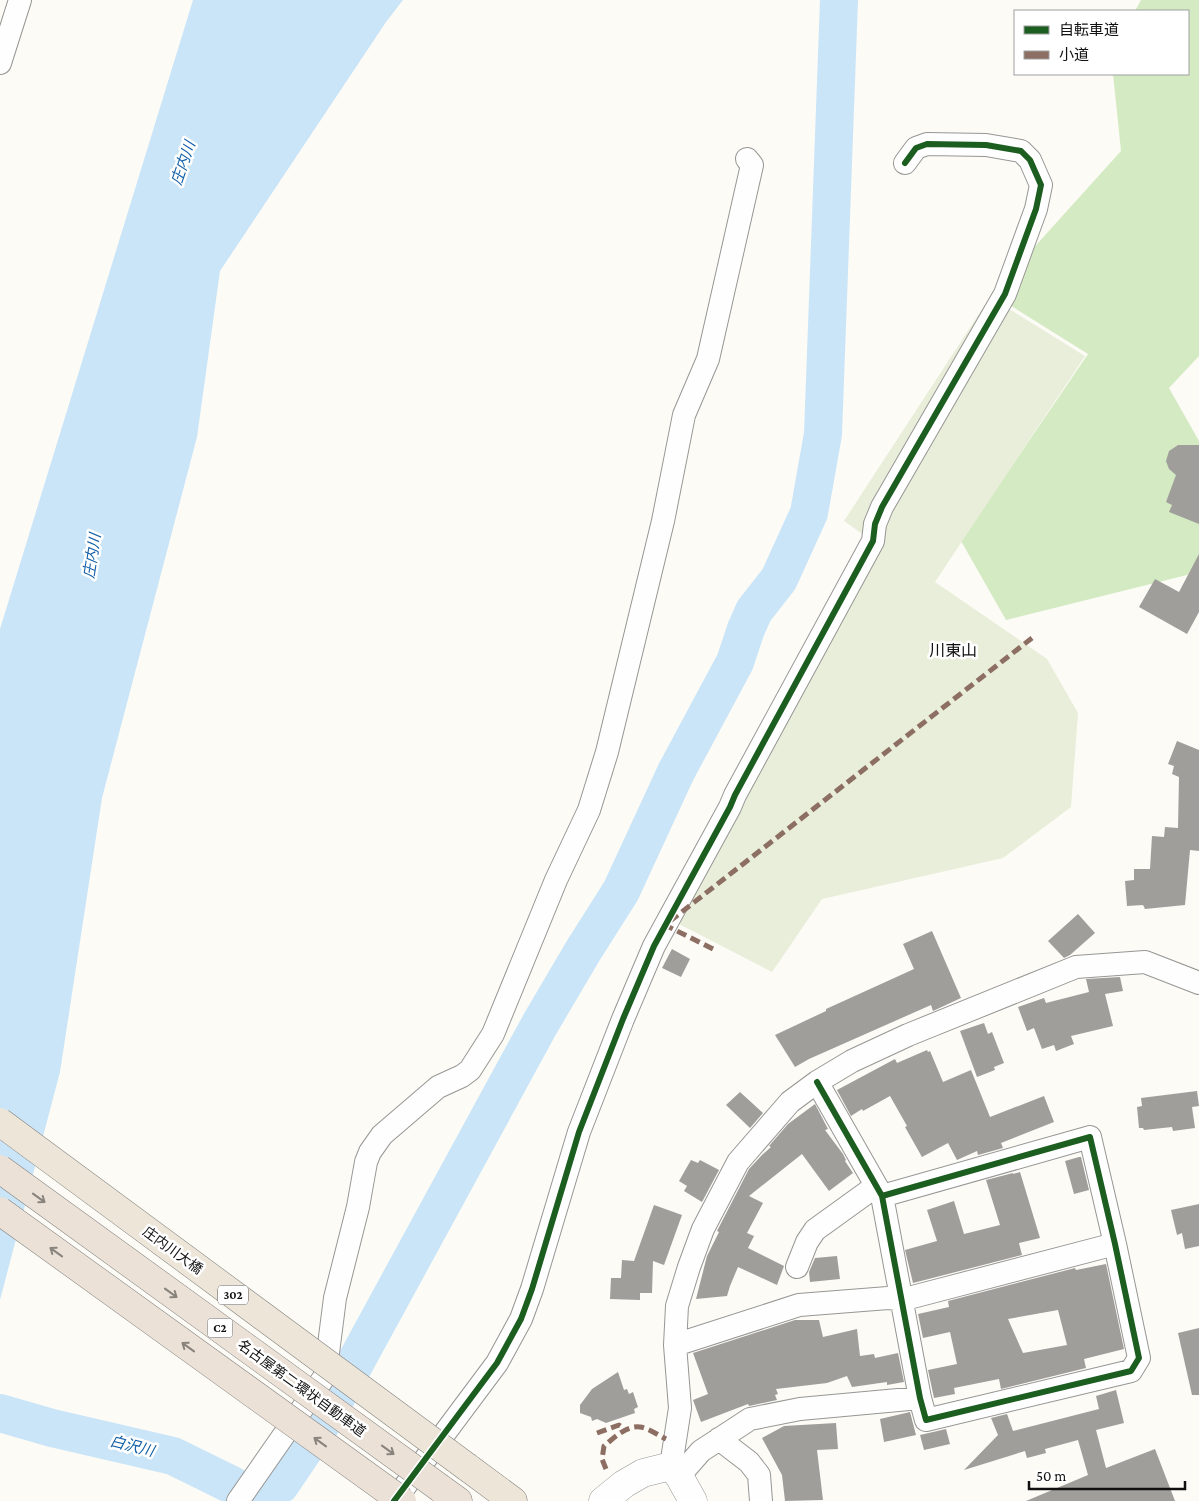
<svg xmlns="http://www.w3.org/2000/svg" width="1199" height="1501" font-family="'Crimson Pro','Noto Sans JP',serif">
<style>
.forest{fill:#d4eac3}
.cemetery{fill:#e8eed9}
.water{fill:#cae5f8}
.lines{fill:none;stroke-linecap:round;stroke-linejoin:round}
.river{stroke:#cae5f8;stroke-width:38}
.building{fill:#a09e9b;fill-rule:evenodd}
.minor-casing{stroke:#969694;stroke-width:24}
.tertiary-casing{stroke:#969694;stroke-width:29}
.trunk-casing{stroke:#848381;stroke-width:29}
.motorway-casing{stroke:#848381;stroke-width:29}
.minor{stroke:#fffefe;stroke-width:22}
.tertiary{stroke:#fffefe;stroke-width:28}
.trunk{stroke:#ece5d8;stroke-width:28}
.motorway{stroke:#ebe1d7;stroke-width:28}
.trunk-bridge-casing{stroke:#848381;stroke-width:29;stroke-linecap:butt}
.motorway-bridge-casing{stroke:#848381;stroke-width:29;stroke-linecap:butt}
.trunk-bridge{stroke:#ece5d8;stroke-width:28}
.motorway-bridge{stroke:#ebe1d7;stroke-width:28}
.quiet{stroke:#8d6e63;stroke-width:5;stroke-dasharray:10 5;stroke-linecap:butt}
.cycleway-casing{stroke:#fff;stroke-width:9}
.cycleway{stroke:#1b5e20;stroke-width:6}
.oneway{stroke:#88837d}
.labels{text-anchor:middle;stroke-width:5;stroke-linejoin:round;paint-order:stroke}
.shield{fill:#fff;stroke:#585858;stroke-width:1}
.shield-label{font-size:12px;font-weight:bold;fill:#101010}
.street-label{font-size:14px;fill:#101010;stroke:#fff}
.water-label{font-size:15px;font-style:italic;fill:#1360a8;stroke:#fff}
.quarter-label{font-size:16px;fill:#101010;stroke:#fff}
</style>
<rect width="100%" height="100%" fill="#fcfbf6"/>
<path class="forest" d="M1141,0h58v356l-30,32 30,53v131l-193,48 -45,-79 127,-187 -96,-60 129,-143 -8,-77h75v-63h-53z"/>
<path class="cemetery" d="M990,297l95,59 -150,226 112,77 31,54 -7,94 -68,51 -181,41 -50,73 -95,-49 60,-104 -17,-19 148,-262 -24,-17z"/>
<path class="water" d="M193,0h210l-17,22 -166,249 -23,166 -95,361 -42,274 -60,228v-671z"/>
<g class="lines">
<path class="river" d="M0,1413l52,15 121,28 59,29 23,16
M280,1485l44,-65 216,-396 43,-73 38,-60 55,-119 59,-110 11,-33 8,-18 25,-32 30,-66 14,-79 16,-434"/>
</g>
<path class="building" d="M1178,445h21v79l-30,-12 3,-7 -6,-3 10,-27 -7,-6 -3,-8 3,-10z
M1199,554v58l-12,22 -48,-27 16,-28 24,13z
M1177,741l22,9v101l-9,-1 -5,55 -40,4 -2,-4 -16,1 -2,-25 9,-1v-11h16l2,-33 12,1 1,-10 13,1 1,-51 -7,-3 2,-8 -6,-2z
M1078,914l17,19 -25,22 -6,3 -16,-17z
M932,931l29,67 -28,13 -2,-6 -122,54 -14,8 -20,-32 51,-24v-2l88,-40 -11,-25z
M672,949l18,10 -9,18 -19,-9z
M1120,977l3,14 -18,3 8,32 -42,10 3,8 -18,7 -2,-6 -12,4 -8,-21 -7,3 -9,-24 26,-9 2,5 43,-11 -3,-13z
M984,1023l4,11 4,-2 12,31 -10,4 1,3 -18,7 -17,-46z
M927,1050l1,2 2,-1 13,31 28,-12 19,47 54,-21 10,26 -53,21 2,5 -25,7 -1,-4 -20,9 -9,-17 -26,14 -17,-30 2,-1 -17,-30 -27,15 -1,-2 -11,7 -14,-26 58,-31 2,4z
M1197,1091l2,15 -7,1 3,21 -22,3 -1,-4 -28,3 -1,-2h-4l-2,-21 5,-1 -1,-8z
M740,1092l23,21 -13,15 -24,-23z
M815,1104l13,25 -3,1 18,24 3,6 -1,1 8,12 -24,18 -27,-37 -53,42 14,7 -16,30 7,3 -6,12 36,18 -7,19 -39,-18 -8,19 -3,10 -31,3 11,-43 12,-24 -2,-1 32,-62 13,-14 9,-8 -2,-1 19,-22z
M1079,1157h2l8,33 -15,4 -9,-33z
M691,1160l7,3 2,-3 19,10 -17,32 -18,-11 3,-5 -8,-5z
M1020,1172l20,66 -21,5 3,12 -109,28 -8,-33 32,-9 -10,-31 27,-9 10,33 36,-9 -14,-45 27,-7v1z
M1199,1204v42l-14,3 -3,-16 -5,2 -6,-25z
M654,1205l28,10 -18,50 -11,-4 -1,32h-12v7l-30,-1 1,-21h10l1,-18 12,1z
M837,1256l3,23 -30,3 -1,-10 6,-14z
M1106,1264l18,85 -40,10 2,9 -85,21 -2,-10 -45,9 1,6 -21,4 -6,-28 29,-6 -7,-32 -27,6 -5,-24 31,-7 -1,-6 127,-33 1,2zM1058,1310l9,35 -44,8 -15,-34z
M795,1320h24l4,17 34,-8 3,27 14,-2 1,4 23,-5 6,29 -17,3v-3l-35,5 -5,-11 -20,7 -51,6 2,5 -3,1 2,5 -28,6 -1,-2 -47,18 -8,-22 15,-6 -15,-41z
M1199,1328v67h-7l-14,-62z
M618,1372l6,18 3,-1 2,5 4,-2 5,15 -4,2 1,4 -29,10 -9,-4 -5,2 -1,-4 -11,-4v-8l12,-16z
M1116,1390l8,33 -28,7 10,38 49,-19 20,52h-149l62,-26 -10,-35 -33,9 1,4 -19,5 -2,-7 -61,19 34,-35 -7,-17 16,-4 6,17 86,-22 -3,-13z
M910,1412l6,23 -32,7 -4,-23z
M836,1423l2,26 -21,1 6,50 -38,1 -3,-26 -20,-37 22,-12z
M946,1429l4,15 -26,6 -4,-15z"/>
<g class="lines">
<defs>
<path id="minor" d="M0,63l20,-63
M817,1082l65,114 38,202 6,22 205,-49 8,-13 -24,-114 -25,-107 -208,59
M797,1267l10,-25 8,-12 61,-44
M675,1345l124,-40 89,-7 13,2 214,-56
M719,1439l30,23 10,13 2,26
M671,1466l9,-58 -5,-63 2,-39 12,-39 14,-38 35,-67 52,-60 27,-20 35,-21 56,-26 168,-68 69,-5 54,21
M679,1476l22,-25 49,-32 50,-10 120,-11
M238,1501l87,-125 10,-78 23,-91 8,-45 4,-10 12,-17 56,-48 24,-11 8,-6 23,-36 63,-154 33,-70 18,-58 56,-231 21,-106 24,-56 44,-194 -5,-6
M394,1501l103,-138 24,-44 11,-30 47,-157 44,-113 31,-73 76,-139 5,-12 138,-254 2,-17 7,-17 123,-213 31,-85 5,-24 -11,-25 -9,-9 -35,-6 -59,-1 -11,4 -11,15"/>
<path id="tertiary" d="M603,1501l21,-17 19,-11 28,-7 8,10 14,25"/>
<path id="trunk" d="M467,1467l46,34"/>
<path id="motorway" d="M440,1488l18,13"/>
</defs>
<use href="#minor" class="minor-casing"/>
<use href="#tertiary" class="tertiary-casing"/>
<use href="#trunk" class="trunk-casing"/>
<use href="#motorway" class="motorway-casing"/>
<use href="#minor" class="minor"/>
<use href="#tertiary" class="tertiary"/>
<use href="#trunk" class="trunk"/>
<use href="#motorway" class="motorway"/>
<defs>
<path id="trunk-bridge" d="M0,1122l467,345"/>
<path id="motorway-bridge" d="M0,1169l440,319
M0,1211l402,290"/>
</defs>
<use href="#trunk-bridge" class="trunk-bridge-casing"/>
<use href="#motorway-bridge" class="motorway-bridge-casing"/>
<use href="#trunk-bridge" class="trunk-bridge"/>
<use href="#motorway-bridge" class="motorway-bridge"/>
<path class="quiet" d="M713,949l-48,-24 367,-287
M597,1433l22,-8 7,5
M606,1469l-4,-10 2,-13c9,-7 22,-21 36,-19 8,1 18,8 26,12"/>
<defs>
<path id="cycleway" d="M817,1082l65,114 38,202 6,22 205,-49 8,-13 -24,-114 -25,-107 -208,59
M394,1501l103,-138 24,-44 11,-30 47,-157 44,-113 31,-73 76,-139 5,-12 138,-254 2,-17 7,-17 123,-213 31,-85 5,-24 -11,-25 -9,-9 -35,-6 -59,-1 -11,4 -11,15"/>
</defs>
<use href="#cycleway" class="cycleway-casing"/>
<use href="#cycleway" class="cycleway"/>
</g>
<defs><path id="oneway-shaft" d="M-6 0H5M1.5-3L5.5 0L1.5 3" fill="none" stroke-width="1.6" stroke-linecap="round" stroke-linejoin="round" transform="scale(1.25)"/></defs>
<g class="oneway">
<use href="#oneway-shaft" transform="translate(39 1198) rotate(36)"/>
<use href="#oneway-shaft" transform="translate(56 1252) rotate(-144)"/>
<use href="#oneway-shaft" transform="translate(171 1293) rotate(36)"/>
<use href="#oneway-shaft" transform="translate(188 1347) rotate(-144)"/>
<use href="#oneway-shaft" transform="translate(320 1442) rotate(-144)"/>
<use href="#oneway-shaft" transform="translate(388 1450) rotate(36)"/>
</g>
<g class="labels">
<g class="shield">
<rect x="218" y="1285.5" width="30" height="19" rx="4"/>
<rect x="207.5" y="1318.5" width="25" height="19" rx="4"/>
</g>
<g class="shield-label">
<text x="233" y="1299">302</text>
<text x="220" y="1332">C2</text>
</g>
<g class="street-label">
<text transform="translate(173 1250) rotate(36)" y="5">庄内川大橋</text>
<text transform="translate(302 1388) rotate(36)" y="5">名古屋第二環状自動車道</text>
</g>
<g class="water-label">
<text transform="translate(183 163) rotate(-71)" y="5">庄内川</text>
<text transform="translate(92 556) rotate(-81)" y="5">庄内川</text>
<text transform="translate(132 1446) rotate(14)" y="5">白沢川</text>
</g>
<g class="quarter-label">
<text x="953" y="656">川東山</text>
</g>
</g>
<rect x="1014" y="10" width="175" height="65" fill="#ffffff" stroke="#9f9f9f"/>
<rect x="1024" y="26" width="25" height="8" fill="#1b5e20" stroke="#9f9f9f"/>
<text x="1059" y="35" font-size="15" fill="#101010">自転車道</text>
<rect x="1024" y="51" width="25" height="8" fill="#8d6e63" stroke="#9f9f9f"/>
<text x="1059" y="60" font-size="15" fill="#101010">小道</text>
<path d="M1029 1481v8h156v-8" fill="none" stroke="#101010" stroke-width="2.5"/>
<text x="1036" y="1481" font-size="15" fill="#101010" stroke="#ffffff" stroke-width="4" paint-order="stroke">50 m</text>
</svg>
